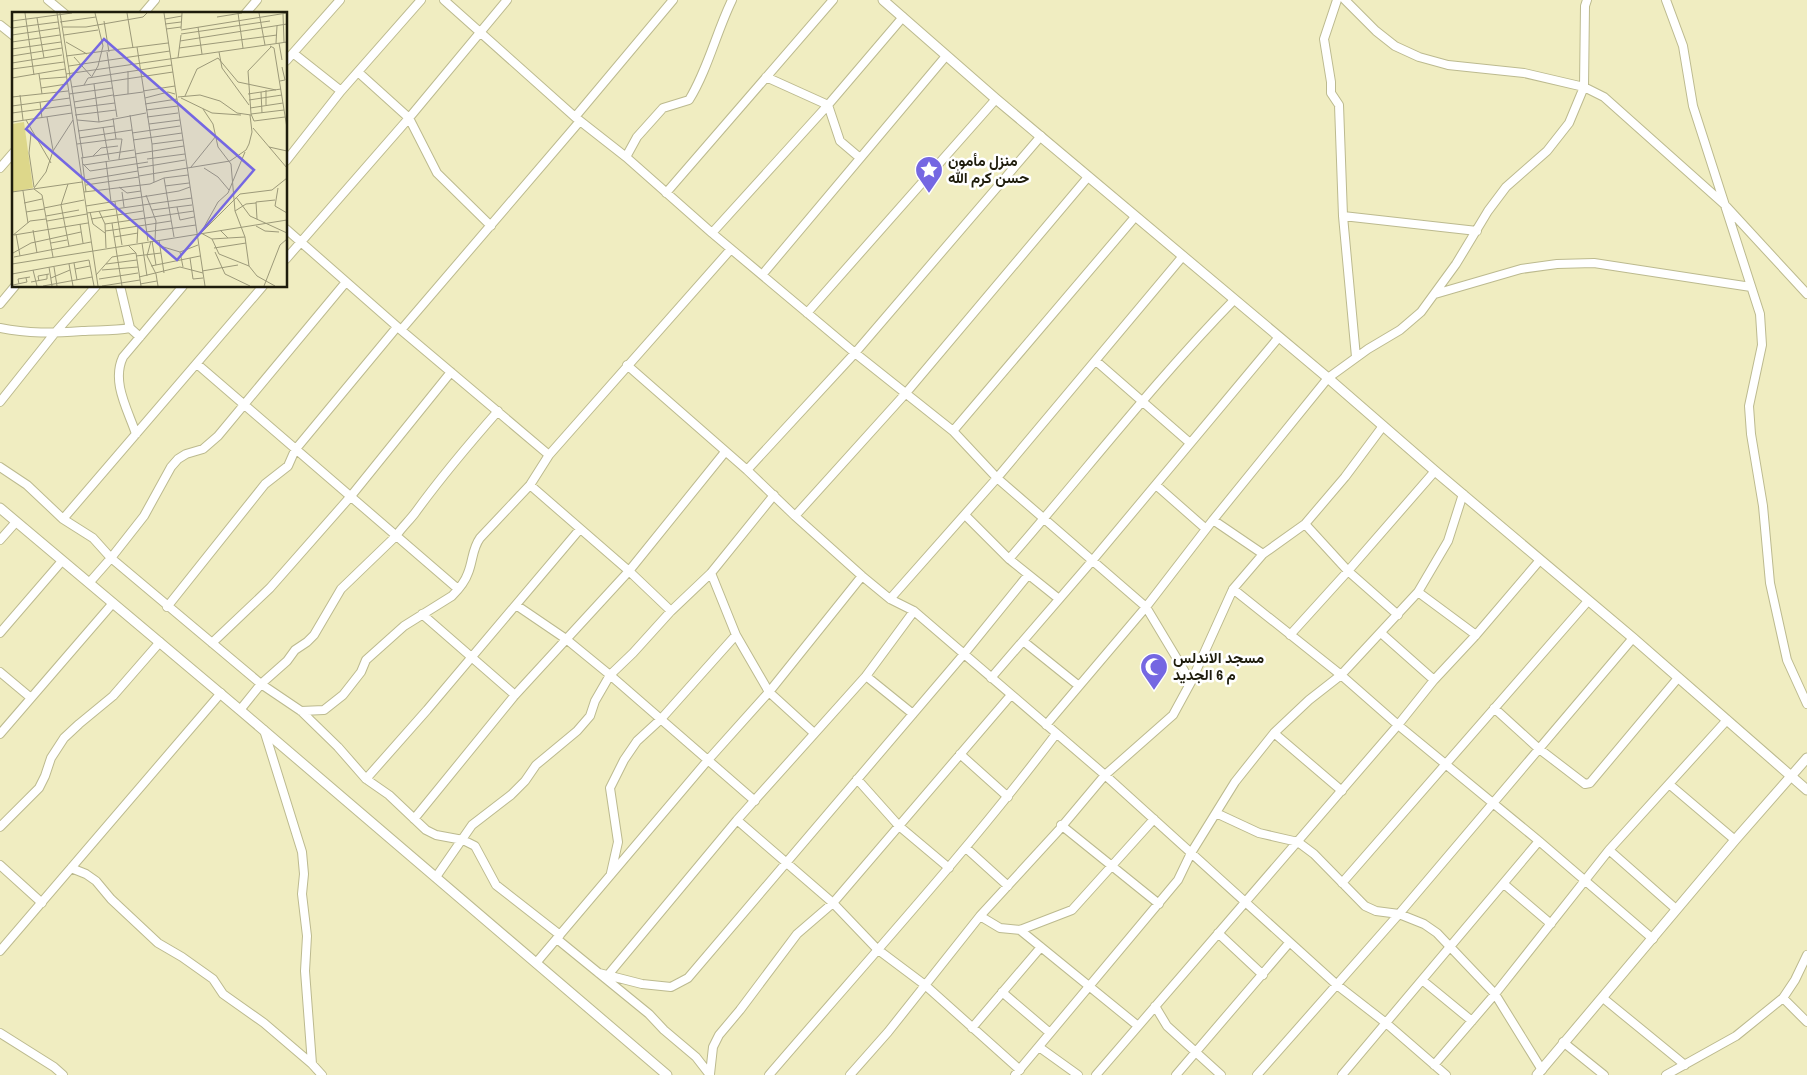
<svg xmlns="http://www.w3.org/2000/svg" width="1807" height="1075" font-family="'Archivo Narrow',Vazirmatn,sans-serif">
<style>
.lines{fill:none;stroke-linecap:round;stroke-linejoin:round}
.minor-casing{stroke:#bcba8f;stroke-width:10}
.tertiary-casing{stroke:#bcba8f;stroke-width:11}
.minor{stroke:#fff;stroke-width:8}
.tertiary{stroke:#fff;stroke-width:9}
.labels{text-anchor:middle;stroke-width:5;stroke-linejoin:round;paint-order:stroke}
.poi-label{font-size:15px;font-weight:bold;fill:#1e1c0c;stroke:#fff;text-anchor:start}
.inset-road{fill:none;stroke:#9c9979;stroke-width:1}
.view{fill:#7567e2;fill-opacity:0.15;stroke:#7567e2;stroke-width:2.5}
.inset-edge{fill:none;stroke:#1e1c0c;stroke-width:2.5}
</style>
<rect width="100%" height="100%" fill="#f0edc1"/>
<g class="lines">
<defs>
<path id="minor" d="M48,0l17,14
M444,0l131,117 51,40 86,76 143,120 98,78 44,47 149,129 45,75
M1337,0l-13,39 7,43v11l8,12 4,111 13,141
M1345,0l31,31 19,15 24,11 29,8 76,8 60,14 20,10 120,107 83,90
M1666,0l17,46 10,60 67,208 2,31 -13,61 2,28 12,72 7,77 17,77 20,44
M143,14l12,-14
M245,14l12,-14
M0,25l14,11
M293,53l48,38
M286,61l54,-61
M358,72l51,46 28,55 54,53
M766,77l62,28 12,36 20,17
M575,117l98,-117
M626,157l11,-20 26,-29 26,-8c19,-31 27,-67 43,-100
M286,161l55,-70 80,-91
M0,168l14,-16
M666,193l167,-193
M1343,216l134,15
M286,229l115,101 148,125
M712,233l116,-128 75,-88
M286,259l123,-141 98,-118
M762,275l184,-219
M120,286l10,42 10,9
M1435,294l86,-25 36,-5 37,-1 157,24
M0,304l15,-18
M807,313l189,-214
M0,328c28,6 54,5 82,3 16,-1 32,0 48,-3
M401,330l179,-209
M1096,361l94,82
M197,364l261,225
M627,365l120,105 48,46 67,60 28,23 24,12 191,164 232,210 49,38 60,52
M0,402l54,-68 42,-48
M953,431l182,-214
M136,434c-8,-24 -25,-52 -13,-77l60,-71
M0,467l27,18 36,34 30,19 18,20 150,126 40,27 37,36 28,32 23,16 37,35 10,5 27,5 12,6 21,39 64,50
M747,470l108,-117 186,-217
M530,485l99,86 42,40 40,-38 25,62 33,57 45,41
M1156,485l50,44
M965,515l44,44 50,40
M795,516l111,-123 182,-216
M63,519l200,-233
M1213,520l50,34
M1305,524l43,47 50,44
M0,540l16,-18
M1009,559c75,-86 145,-177 225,-259
M711,573l63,-78
M89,583l22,-25 33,-42 27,-49 7,-8 8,-5 17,-5 15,-13 128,-154
M1233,589l108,86 57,50 141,116 114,98
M1418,592l58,43
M890,599l107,-121 186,-222
M516,605l50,34 44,36 145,126
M167,607l98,-123 23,-18 7,-16 102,-123
M422,614l93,81
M0,633l62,-72
M1381,633l53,47
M1290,635l58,-64 87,-100
M1023,641l56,45
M212,643l58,-55 81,-92 100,-124
M0,672l31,26
M866,676l47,38
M991,678l101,-117 187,-224
M1494,708l44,40 47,36 5,-1 88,-105
M240,710l21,-26 26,-23 8,-11 12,-8 7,-7 27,-46 55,-53c6,-9 13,-15 19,-23 26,-36 54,-69 83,-102
M301,711l23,-1 19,-15 18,-23 5,-12 38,-34 48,-30c7,-7 13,-14 16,-23 5,-12 4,-24 12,-35l50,-53 19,-30 182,-206
M1046,725l100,-118 67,-87 115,-142 40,-29 32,-19 21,-18 35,-48 32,-53 18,-24 41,-36 22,-28 15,-36 1,-81 2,-6
M264,730l38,122 2,22 -2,20 5,42 -2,35 7,93 10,11
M1274,733l68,58
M0,734l113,-131
M960,754l48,43
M366,779l61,-69 153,-181
M857,779l42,47 50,42
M1669,784l66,56
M1216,813l43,20 39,9 16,12 51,52 11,5 23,3 25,10 13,9 58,61 47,76
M414,819l101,-124 114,-124 96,-119
M737,820l96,83 44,46 48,36 95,85
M1061,825l98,79
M0,827l39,-39 6,-12 6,-18 13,-20 15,-14 34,-28 47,-54
M966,848l42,38
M1609,850l67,59
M0,865l42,38
M71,868l15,6 10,7 15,18 47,44 24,14 31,22 10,15 41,29 48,41
M611,873l7,-31 -8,-54 14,-28 13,-19 24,-22 75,-84
M436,877l36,-52 39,-30 14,-14 11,-16 41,-34 13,-15 5,-15 15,-26 23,-22 38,-42
M1342,883l246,-282
M1504,884l47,40
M980,916l20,12 20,2 52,-20 82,-91
M1020,930l118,96
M1218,933l45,42
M557,939l92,75 15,16 32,27 14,18
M0,951l221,-258
M536,963l172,-203 61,-68 93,-116
M599,973l43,11 29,3 17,-9 276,-324 64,-79
M608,975l129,-155 129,-144 48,-65
M1422,980l50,41
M1002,992l48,41
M1603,998l82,67
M1783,998l24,24
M1155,1006l12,20 54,49
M972,1028l69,-81
M0,1033l54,34 9,8
M1563,1042l41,33
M1039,1047l39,28
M1434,1065l61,-71 114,-144 118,-130
M710,1074l3,-27 6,-12 21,-25 57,-76 36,-31 178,-208
M769,1075c97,-113 197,-222 287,-341
M850,1075l38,-43 92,-116 78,-85 47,-56 68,-60 18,-33 42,-93 30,-35 42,-30 40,-47 38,-51
M1015,1075l163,-195 13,-27 44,-71 39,-49 35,-33 32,-25 77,-83 30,-51 15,-47
M1096,1075l302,-350 36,-45 42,-45 64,-75
M1176,1075l113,-132
M1257,1075l142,-161 234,-276
M1342,1075l197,-234
M1666,1075l70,-39 47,-38 12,-18 12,-25"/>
<path id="tertiary" d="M883,0l113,99 332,279 107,93 198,167 174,152
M0,508l240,202 427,365
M1537,1075l198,-235 72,-82"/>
</defs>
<use href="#minor" class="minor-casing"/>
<use href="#tertiary" class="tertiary-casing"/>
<use href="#minor" class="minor"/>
<use href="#tertiary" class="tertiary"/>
</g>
<defs>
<symbol id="sight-pin" viewBox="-11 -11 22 30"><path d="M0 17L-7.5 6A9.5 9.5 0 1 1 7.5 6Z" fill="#7567e2" stroke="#fff"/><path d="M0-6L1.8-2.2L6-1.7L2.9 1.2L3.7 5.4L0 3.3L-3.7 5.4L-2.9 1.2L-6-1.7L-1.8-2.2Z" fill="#fff"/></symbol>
<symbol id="mosque-pin" viewBox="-11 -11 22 30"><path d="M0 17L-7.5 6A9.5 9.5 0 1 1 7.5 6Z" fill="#7567e2" stroke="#fff"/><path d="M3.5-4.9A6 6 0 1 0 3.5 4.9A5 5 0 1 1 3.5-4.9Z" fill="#fff"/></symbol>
</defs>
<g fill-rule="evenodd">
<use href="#sight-pin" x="913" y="154" width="32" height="43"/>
<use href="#mosque-pin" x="1138" y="651" width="32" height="43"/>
</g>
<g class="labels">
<g class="poi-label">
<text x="948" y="166">منزل مأمون<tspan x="948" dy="17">حسن كرم الله</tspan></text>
<text x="1173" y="663">مسجد الاندلس<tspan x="1173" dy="17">م 6 الجديد</tspan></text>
</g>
</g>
<g transform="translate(12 12)">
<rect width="275" height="275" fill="#f0edc1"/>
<path d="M12,110l9,66 -21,4v-68z" fill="#ddd78a"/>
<path class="inset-road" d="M13,1l9,62M45,1l41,273M48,1l23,145M115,1l6,35M152,1l41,273M226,1l5,35M247,1l6,32M271,2l1,28M205,5l25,-4M25,6l7,40M153,7l17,-3M0,9l60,-8M92,9l5,31M48,10l36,-5M153,12l16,-2M51,15h23l57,-10 4,-4M186,15l4,27M0,16l46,-6M154,17l15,-2M169,17l1,-16M169,18l106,-17M169,22l89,-13M0,23l47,-7M52,23l34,-5M168,29l107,-17M0,30l48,-7M54,30l21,12M264,31l1,-17M267,31l3,17M258,34l4,2 13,80M125,35l15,97 2,38M259,35l-23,24 3,43 3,7 31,-4M167,36l98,-13M0,37l49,-7M95,40l10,65M207,40l3,16 27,37M0,44l50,-8M54,44l102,-13M62,45l17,19M166,46l3,-23M0,51l50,-8M57,54l101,-15M0,57l52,-7M27,62l3,20M54,62l221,-32M0,66l53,-9M79,66l7,-12 5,-20 -8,-33M28,67l26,-2M268,69l5,-1 -3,-13M82,72l5,38M72,73l4,-7 84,-13M60,75l101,-15M29,76l26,-4M131,79l32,-5M249,80l1,21M57,82l43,-6M116,82v-23M236,82l33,-5M8,83l3,25M101,84l30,-4M173,84l12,-27 21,-11 20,24 38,8M0,85l56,-6M166,85l22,-2 20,6 17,12 14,2M133,86l23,-6 7,2M169,86l31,15 29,2M237,88l33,-5M28,90l2,16M62,90l39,-7M133,92l32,-5M254,93v-15M0,94l58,-8M63,96l40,-5M238,96l33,-5M191,97l10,15 5,23 13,17 4,47 10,26 4,29M134,98l32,-4M0,101l59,-8M239,102l33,-4M63,103l41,-5M118,103l18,126M35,105l6,33M135,105l31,-4M101,106l3,21h6l-3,20M14,108l25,43M65,108l22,2 47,-9M0,110l60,-9M137,112l31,-4M91,115l6,33M241,116l34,40M66,119l36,-5M120,121l48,-7M19,122l-2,19 5,34M67,126l53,-8M121,128l49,-7M65,132l39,-5M140,132l31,-4M257,135l18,4M123,142l49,-8M81,144l8,-8 17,-2M69,146l53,-8M70,146l4,34M135,147l38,-5M94,149l5,41M71,152l7,7 58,-9M72,153l52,-8M179,155l25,-31M125,156l48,-8M192,156l14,9 11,13M127,164l91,-15 16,-11 3,-6 3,-12 -2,-17M152,166l10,59M73,168l53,-9M56,172l-7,21 8,41M74,173l53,-8M153,174l24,-3M107,175l8,6 14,-2M22,176l12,-16 7,-21 20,-31M266,176l-3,18 12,7M22,177l8,6 11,62M11,179l5,32M0,180l70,-10M72,180l66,-8 14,-6 24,-3M110,180l2,15M134,183l10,26 -1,19M224,185l14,19 37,17M103,190l7,43M12,191l18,-4M74,194l93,-15 11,-4M165,195l3,13 14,-3M32,196l40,-8M140,198l40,-5M0,199v16M87,199l6,13 1,24M223,199l11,-7 10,-1M14,200l18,-3M78,200l3,12 12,9M75,201l105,-15M34,204l33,-6M79,207l52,-8M245,207l-1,-17 19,-2M35,209l40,-7M68,212l3,19M93,212l89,-13M244,214l9,5 14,1M191,217l15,-27 10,-9 17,-41M21,218l4,23M208,218l8,8 17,-1M93,219l8,-1 -1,-7M134,220l50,-7M4,222l4,22M2,223l74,-12M0,224l18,-15 16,-2M102,225l24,-4M200,227l16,-1M147,228l5,33M139,229l-4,15 9,18 2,12M140,229l4,24M39,231l16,-3M125,231l1,-17M130,231l5,33M116,233l8,8 5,33M148,234l20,6 18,-7M202,236l32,-5M168,240l3,15M203,240l10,22 25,12M1,241l18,-10 50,-11M124,244l25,-3M2,245l77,-15M178,246l3,21 10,-1M62,251l3,17M0,252l275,-44M57,252l4,22M94,252l31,-4M139,254l49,-10M37,255l3,19M42,255l3,19M63,257l15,-3M21,258l4,16M90,258l36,-3M190,259l36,-6M0,262l77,-14 5,26M84,263l16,-18 24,-4M127,265l41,-10 23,6M39,266l19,-8M87,267l39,-6M27,269l-1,-5 11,-2M19,270l16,-3v-5M7,272l-1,-5 12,-2M128,272l17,-3M1,273l14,-3 -1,-4M31,274l49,-9M90,274l38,-6M110,274l-9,-56 58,-9M252,274l16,-41 7,-6M263,274l-18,-10 -8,-10 -30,-12 -7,-15 -11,-6 39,-39 32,-4 15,-12"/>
<path class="view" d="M92,27l150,131 -77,90 -151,-131z"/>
<rect width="275" height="275" class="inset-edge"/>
</g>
</svg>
